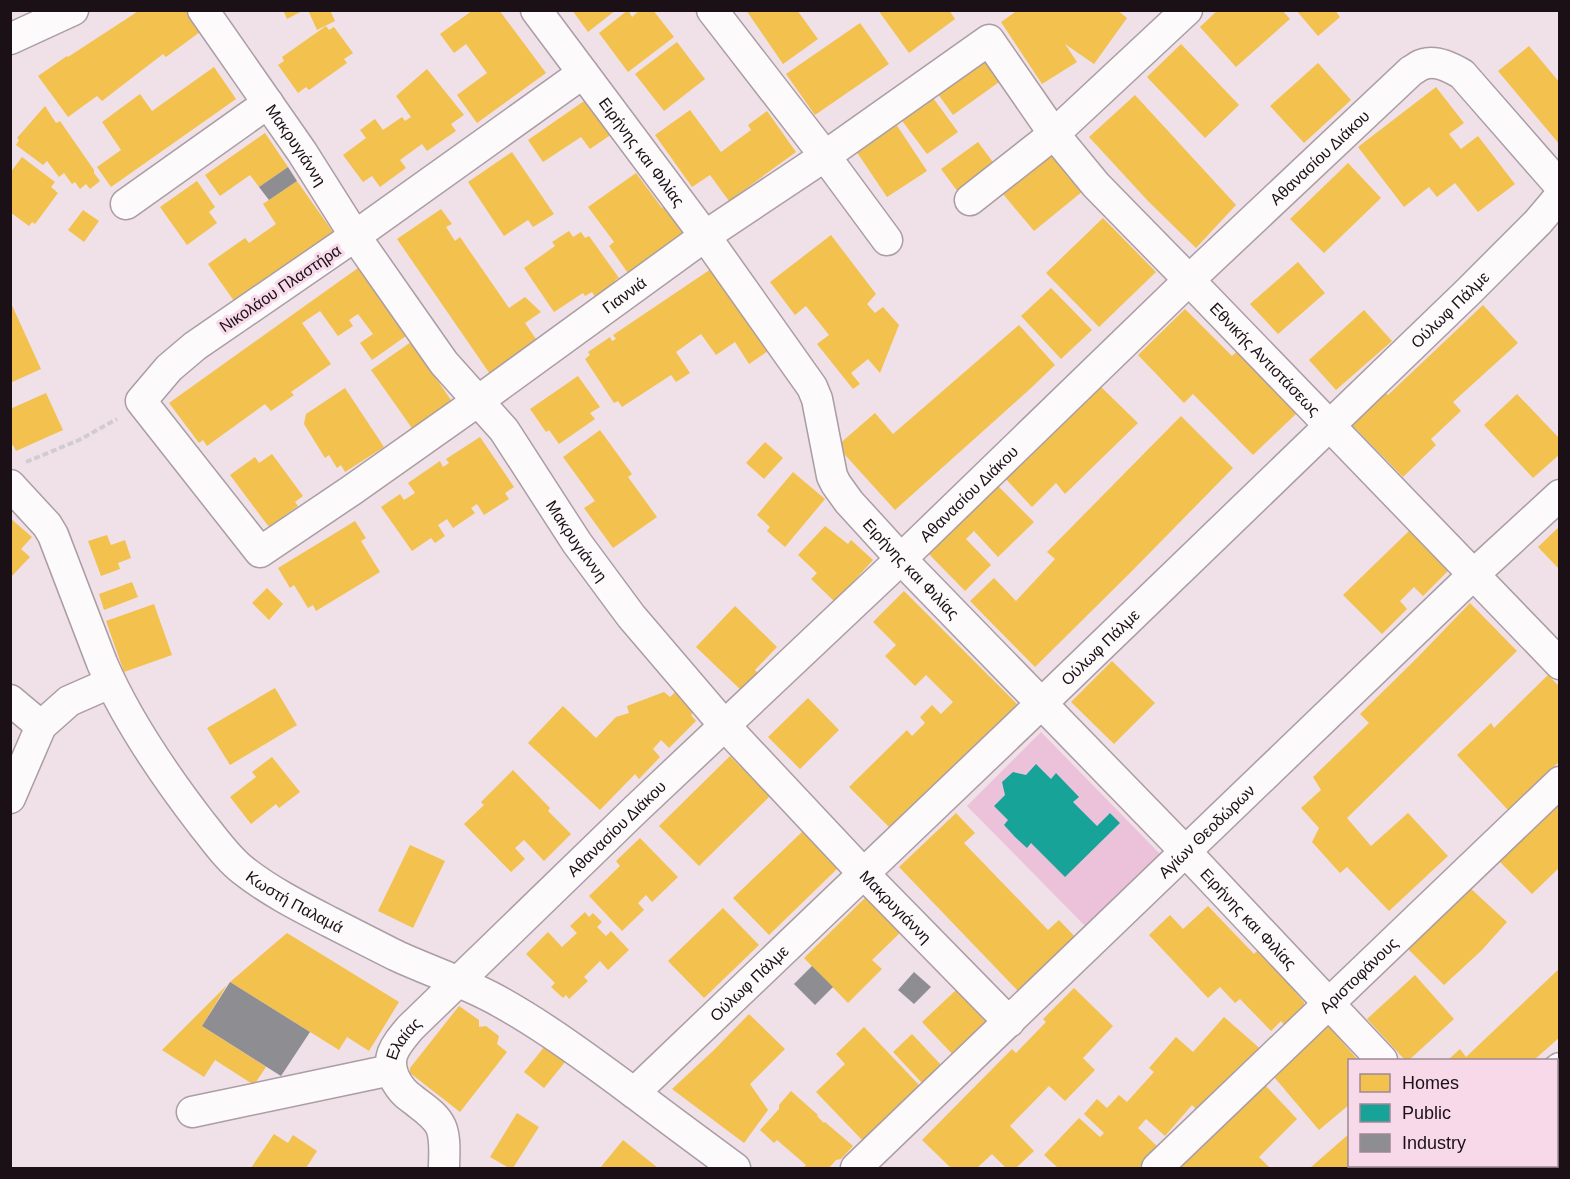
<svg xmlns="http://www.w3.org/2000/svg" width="1570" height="1179" font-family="Helvetica,sans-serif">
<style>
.green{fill:#ecc2da}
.homes{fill:#f2c14e}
.public{fill:#17a398}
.industry{fill:#8d8d92}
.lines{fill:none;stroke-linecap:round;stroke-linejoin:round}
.minor-casing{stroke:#aa9da4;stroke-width:33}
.path{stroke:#d1cdcf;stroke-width:4;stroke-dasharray:6 3;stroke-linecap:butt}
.minor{stroke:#fdfafc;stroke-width:30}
.labels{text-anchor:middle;stroke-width:6;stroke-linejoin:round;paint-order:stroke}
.street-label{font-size:16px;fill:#1a1016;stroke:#f7d9e9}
</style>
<rect width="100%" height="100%" fill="#f0e0e8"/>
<path class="green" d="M1041,732l121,124 -74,73 -121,-123z"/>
<path class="homes" d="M140,10h45l15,22 -34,25 -3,-3 -61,47 -5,-5 -29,21 -30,-41 29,-20 1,1z
M283,10h21l-17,9z
M308,10h22l5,11 -18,9z
M473,10h26l47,63 -69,50 -20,-28 30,-22 -21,-29 -12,9 -14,-19z
M572,10h44l-28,22z
M628,10l4,7 8,-7h13l21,27 -46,35 -29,-39z
M746,10h51l21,29 -35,25z
M878,10h71l6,9 -46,34z
M1018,10h99l10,8 -33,46 -29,-20 12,18 -35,22 -41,-62z
M1218,10h64l8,9 -54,48 -36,-40z
M1296,10h39l5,7 -22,19z
M860,23l29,41 -74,51 -29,-41z
M326,26l3,4 5,-3 19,26 -9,6 3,4 -38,27 -3,-3 -8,6 -20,-28 6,-4 -2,-4z
M677,42l28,37 -41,32 -29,-37z
M1181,44l58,61 -34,33 -58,-61z
M1529,46l31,37v62l-62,-74z
M982,52l20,28 -49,35 -20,-28z
M1318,63l33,37 -47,43 -34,-37z
M214,67l22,32 -125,88 -14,-20 24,-17 -19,-28 38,-28 12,17z
M427,69l37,46 -13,9 5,7 -29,20 -5,-7 -22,16 6,8 -26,19 -8,-11 -9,6 -20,-27 23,-17 -6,-8 15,-11 8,11 19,-13 3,4 6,-4 -15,-21z
M1436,87l28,36 -15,11 12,15 17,-13 37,48 -37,28 -23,-29 -18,14 -8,-10 -25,20 -46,-60z
M928,91l30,41 -31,22 -30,-40z
M1135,95l101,110 -40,43 -48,-47 -59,-64z
M587,99l25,35 -22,15 -9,-12 -38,25 -15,-22z
M45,106l11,17 4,-2 34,49v3l6,8 -10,8 -4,-5 -6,5 -5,-7 -3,2 -8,-11 -5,4 -12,-16 -4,4 -27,-20 3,-5 -2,-2z
M690,110l31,42 30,-22 -3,-5 19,-14 29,41 -67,49 -19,-26 -18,12 -37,-52z
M894,121l33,50 -40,26 -33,-49z
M265,133l23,34 -29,20 -9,-12 -30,21 -15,-21z
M978,142l17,23 -37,27 -17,-23z
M1047,147l36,44 -49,40 -36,-43z
M512,152l42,62 -21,13 -5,-7 -24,16 -36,-54z
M22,157l33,25 -4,5 7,6 -23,31 -3,-2 -3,4 -19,-14v-39z
M1348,163l33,35 -57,55 -34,-34z
M636,173l26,35 3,-3 22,30 -57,41 -21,-30 5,-4 -26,-35z
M197,181l18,26 -6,5 8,11 -30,22 -27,-38z
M297,181l36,51 -99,69 -26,-37 37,-26 4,5 27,-19 -13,-20z
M441,209l11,15 -6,3 9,14 5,-4 49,71 16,-11 16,15 -16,11 13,19 -48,32 -93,-135z
M83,210l16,11 -15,21 -16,-12z
M1103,218l53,54 -57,55 -53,-54z
M569,231l4,6 8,-5 4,6 4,-2 30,42 -4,2 2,3 -21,15 -4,-6 -7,4 -2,-3 -29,19 -30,-44 31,-22 -3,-4z
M831,235l45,59 -9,10 8,9 8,-6 16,18 -19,48 -12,-14 -17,14 9,11 -7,5 -36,-45 12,-9 -23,-29 -11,9 -25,-33z
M1298,262l27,31 -47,41 -28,-30z
M358,268l48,68 -34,24 -12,-17 13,-9 -15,-20 -9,6 4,6 -15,10 -18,-25 -18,12 29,41 -40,28 3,3 -23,16 -6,-7 -58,42 -4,-6 -4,3 -30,-40z
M711,269l57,82 -19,13 -14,-22 -19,13 -15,-21 -25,18 14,21 -14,9 -5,-7 -49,32 -4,-6 -4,2 -29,-44 5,-4 -2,-3 22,-15 2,4 4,-2 -3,-4z
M1051,288l41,42 -31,29 -40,-43z
M10,301l31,68 -31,14z
M1483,305l35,38 -65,59 8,9 -30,28 5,6 -33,32 -54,-55 32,-32 7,5z
M1185,309l47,47 6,-6 60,62 -45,43 -60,-61 -9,9 -46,-48z
M1364,310l28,31 -56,49 -27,-30z
M1019,325l36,40 -25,24 -135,121 -58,-64 38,-33 18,21z
M411,342l42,61 -39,28 -43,-61z
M578,376l22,31 -10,6 5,6 -36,25 -10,-14 -3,2 -16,-23z
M1099,385l39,38 -73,71 -9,-11 -24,24 -29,-31z
M345,388l39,59 -39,25 -4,-7 -4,3 -8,-13 -4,3 -21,-34 2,-10z
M46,393l17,37 -47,21 -3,-6 -3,1v-37z
M1517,394l43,45v15l-27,24 -49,-53z
M1181,416l52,52 -103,105 -95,94 -65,-66 24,-23 22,23 39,-42 -8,-7z
M600,430l32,44 -4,3 29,40 -44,31 -29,-40 11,-7 -32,-44z
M480,437l34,50 -9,6 4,6 -25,16 -7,-11 -6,4 4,5 -22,15 -6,-9 -9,6 7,11 -10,7 -4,-5 -19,13 -31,-44 19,-13 4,6 11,-7 -7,-10 32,-22 3,6 6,-4 -3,-4z
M765,442l18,16 -19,21 -18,-16z
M272,454l31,42 -8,6 3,4 -29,21 -39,-52 25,-18 4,6z
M793,472l32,27 -40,48 -18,-16 3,-4 -13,-12z
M996,484l38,38 -36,35 -24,-26 -8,8 25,26 -26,26 -39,-40z
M10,518l22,19 -11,12 9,8 -20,21z
M355,521l11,17 -5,3 19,31 -64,39 -3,-6 -5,3 -14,-23 -4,3 -12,-20z
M825,526l23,18 3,-4 22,20 -38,42 -24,-23 6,-6 -19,-18z
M1560,526v44l-22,-23z
M1410,530l39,40 -26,26 -9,-9 -14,14 7,8 -25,25 -39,-39z
M107,535l4,10 14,-5 6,18 -13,5 2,6 -19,7 -13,-35z
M132,582l6,15 -34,13 -5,-16z
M267,588l16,16 -14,16 -17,-17z
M904,591l113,113 -126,125 -42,-42 58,-57 5,6 13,-13 -5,-6 12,-12 9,9 12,-12 -27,-27 -11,11 -30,-30 11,-11 -23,-23z
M1470,603l47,48 -170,167 24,28 37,-33 40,43 -59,55 -42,-44 -7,6 -28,-31 7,-14 -18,-20 20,-18 -8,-13 56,-54 -9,-9 57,-56z
M154,604l18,51 -48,17 -18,-51z
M735,606l42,41 -22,23 6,6 -17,17 -48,-46z
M1112,661l43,42 -41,41 -43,-42z
M1548,675l12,12v74l-52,49 -51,-55 34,-32 3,5z
M275,688l22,37 -67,40 -23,-37z
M664,692l6,5 5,-5 20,19 -4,4 5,6 -27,27 -8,-8 -8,9 7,8 -21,22 -4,-5 -35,36 -72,-67 35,-37 33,32 20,-21 13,-4 -2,-7z
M808,698l31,32 -39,39 -32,-32z
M730,756l40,40 -71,70 -40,-40z
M272,757l28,35 -21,16 -3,-4 -25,20 -21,-27 26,-20 -4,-5z
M513,770l37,38 -2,3 23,23 -27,27 -20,-21 -9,8 10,11 -14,13 -47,-48 20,-19 -3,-3z
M1560,795v72l-28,27 -37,-37z
M956,813l19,20 -11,10 84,87 11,-10 19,20 -57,54 -122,-127z
M803,831l36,36 -70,68 -36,-37z
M640,838l38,39 -26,25 -6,-7 -8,8 6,7 -22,21 -33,-35 31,-30 -4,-5z
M410,845l35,16 -32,67 -35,-17z
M1468,886l39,36 -26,29 -37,34 -36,-36z
M868,895l34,36 -30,29 10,9 -34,34 -44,-45z
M1208,906l46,48 4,-4 16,17 8,4 12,14 3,9 7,8v5l-18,20 -5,-6 -10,10 -31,-32 -5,4 -15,-16 -12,11 -59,-63 21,-20 13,14z
M723,908l36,37 -55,53 -36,-37z
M585,912l4,5 4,-4 9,9 -5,5 9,9 5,-5 18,19 -21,20 -8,-9 -16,16 4,4 -19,18 -3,-4 -3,3 -12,-11 4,-4 -29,-29 22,-22 14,15 15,-14 -7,-7z
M287,933l112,69 -30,49 -22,-14 -8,13 -109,-68z
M1560,968v69l-26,23h-86l12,-11 6,8z
M1415,975l39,44 -45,41h-4l-38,-41z
M227,985l-25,41 64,41 -12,18 -39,-25 -11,17 -42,-27z
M1074,988l39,38 -30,32 12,12 -30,31 -16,-15 -39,40 24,25 -18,17h-10l-14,-14 -15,14h-26l-29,-28 90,-91 4,4 30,-31 -3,-3z
M956,990l33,35 -34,32 -33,-35z
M459,1006l20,14v7l7,-1 13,10 -2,8 10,8 -47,60 -50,-39v-5z
M749,1014l36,35 -35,35 18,26 -24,33 -72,-54 42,-39z
M1224,1017l40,35 -65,60 -7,-7 -27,31 -19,-17 -8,9 21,20 -20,20h-81l-14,-13 35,-37 21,19 4,-4 -20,-19 13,-15 10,9 12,-13 8,7 27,-30 -5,-4 27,-31 17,15z
M1325,1022l33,38h-8v44l-31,26 -51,-60z
M864,1027l56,59 -57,55 -47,-49 29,-28 -9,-10z
M912,1034l30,32 -19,18 -30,-32z
M545,1046l20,16 -21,26 -20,-16z
M1265,1085l32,34 -38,38 10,10 -1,1h-90z
M1560,1085v68l-3,3v-69z
M791,1091l27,24 -1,1 7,7 1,-1 28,24 -12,13 -5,1 -7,8h-26l3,-3 -29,-25 -3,3 -14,-13 19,-21v-4z
M517,1113l22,14 -26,41h-4l-19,-11z
M1350,1133v33h85l-3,2h-122z
M274,1134l14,9 5,-8 24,16 -11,17h-55z
M623,1140l35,28h-58z
M1508,1166h40l-3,2h-34z"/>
<path class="public" d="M1036,764l15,15 5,-6 23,24 -6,5 24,24 13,-13 10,10 -55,54 -34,-34 -4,5 -12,-11 -11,-12 4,-5 -14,-14 11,-11 -3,-13 11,-10 13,3z"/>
<path class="industry" d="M288,167l9,14 -28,19 -10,-13z
M812,966l21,21 -18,18 -21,-21z
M914,972l17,15 -17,17 -16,-14z
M230,982l80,50 -29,44 -79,-50z"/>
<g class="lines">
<defs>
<g id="minor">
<path id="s1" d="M203,10l99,142 53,84 49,70 40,57 60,67 73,113 54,73 94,110 138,147 146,149"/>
<path id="s2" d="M536,10l169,226 107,151 5,12 15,77 4,8 13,18 52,57 284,292 197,209"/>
<path d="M712,10l113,146 62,84"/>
<path d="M10,39l63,-29"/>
<path id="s3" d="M583,73l-228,163 -160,110 -26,22 -28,33 119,151 92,-62 126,-89 227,-165 120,-80 164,-116 65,94 42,51 93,95 371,384"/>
<path d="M970,200l84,-66 133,-124"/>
<path d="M126,204l142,-101"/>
<path id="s4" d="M10,485l37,40 6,10 49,128c24,56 63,113 100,161 13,16 26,35 42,47 27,21 57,36 86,51 22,11 43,22 65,33 36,17 73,28 107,48 46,26 89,58 131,89 34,26 68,51 102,76"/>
<path d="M10,700l31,26"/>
<path d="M10,798l31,-72 28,-25 41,-18"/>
<path d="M1556,1071l4,-3"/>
<path id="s5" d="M634,1093l408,-390 427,-412 69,-69 22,-26"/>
<path d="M192,1112l199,-42"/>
<path d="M1480,1166l3,2"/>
<path id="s6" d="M444,1168c0,-12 2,-29 -3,-41 -6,-13 -19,-20 -30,-29 -6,-4 -11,-10 -15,-17 -12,-23 -1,-35 14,-53l225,-218 266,-251 288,-279 222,-209c4,-2 8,-6 13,-7 12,-4 28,4 38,10l98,112"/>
<path id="s7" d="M856,1168l617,-593 87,-80"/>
<path id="s8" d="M1157,1168l403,-386"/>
<path d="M1453,1168l3,-2"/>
</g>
</defs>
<use href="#minor" class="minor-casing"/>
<path class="path" d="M26,462l53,-22 38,-21"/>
<use href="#minor" class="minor"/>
</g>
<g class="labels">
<g class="street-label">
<text dy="6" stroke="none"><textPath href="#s1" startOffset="164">Μακρυγιάννη</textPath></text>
<text dy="6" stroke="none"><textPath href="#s2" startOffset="177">Ειρήνης και Φιλίας</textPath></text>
<text dy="6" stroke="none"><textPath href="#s6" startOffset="1425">Αθανασίου Διάκου</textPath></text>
<text transform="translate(280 288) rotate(-34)" y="6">Νικολάου Πλαστήρα</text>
<text dy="6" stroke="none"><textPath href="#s3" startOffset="1190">Γιαννιά</textPath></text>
<text dy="6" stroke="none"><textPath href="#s5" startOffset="1131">Ούλωφ Πάλμε</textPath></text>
<text dy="6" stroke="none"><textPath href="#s3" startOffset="2058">Εθνικής Αντιστάσεως</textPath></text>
<text dy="6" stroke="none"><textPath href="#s6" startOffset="939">Αθανασίου Διάκου</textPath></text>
<text dy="6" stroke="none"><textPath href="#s1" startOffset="650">Μακρυγιάννη</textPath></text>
<text dy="6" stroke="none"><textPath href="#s2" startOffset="681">Ειρήνης και Φιλίας</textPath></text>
<text dy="6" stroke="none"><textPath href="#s5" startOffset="645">Ούλωφ Πάλμε</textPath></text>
<text dy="6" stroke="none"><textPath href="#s6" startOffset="453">Αθανασίου Διάκου</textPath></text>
<text dy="6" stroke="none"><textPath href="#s7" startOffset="486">Αγίων Θεοδώρων</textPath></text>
<text dy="6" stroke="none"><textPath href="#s4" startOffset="516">Κωστή Παλαμά</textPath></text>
<text dy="6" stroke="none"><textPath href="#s1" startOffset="1136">Μακρυγιάννη</textPath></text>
<text dy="6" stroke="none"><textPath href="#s2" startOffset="1167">Ειρήνης και Φιλίας</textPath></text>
<text dy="6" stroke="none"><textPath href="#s8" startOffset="279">Αριστοφάνους</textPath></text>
<text dy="6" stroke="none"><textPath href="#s5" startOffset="159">Ούλωφ Πάλμε</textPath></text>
<text dy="6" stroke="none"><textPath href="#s6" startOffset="153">Ελαίας</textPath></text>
</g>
</g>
<rect width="1570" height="1179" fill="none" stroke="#1a1016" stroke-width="24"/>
<rect x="1348" y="1059" width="210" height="108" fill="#f7d9e9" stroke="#9f8995" stroke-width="1.5"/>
<rect x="1360" y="1074" width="30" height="18" fill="#f2c14e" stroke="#9f8995" stroke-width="1.5"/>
<text x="1402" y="1089" font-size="18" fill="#1a1016">Homes</text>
<rect x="1360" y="1104" width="30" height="18" fill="#17a398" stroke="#9f8995" stroke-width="1.5"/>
<text x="1402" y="1119" font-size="18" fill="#1a1016">Public</text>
<rect x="1360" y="1134" width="30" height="18" fill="#8d8d92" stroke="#9f8995" stroke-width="1.5"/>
<text x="1402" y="1149" font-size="18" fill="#1a1016">Industry</text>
</svg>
